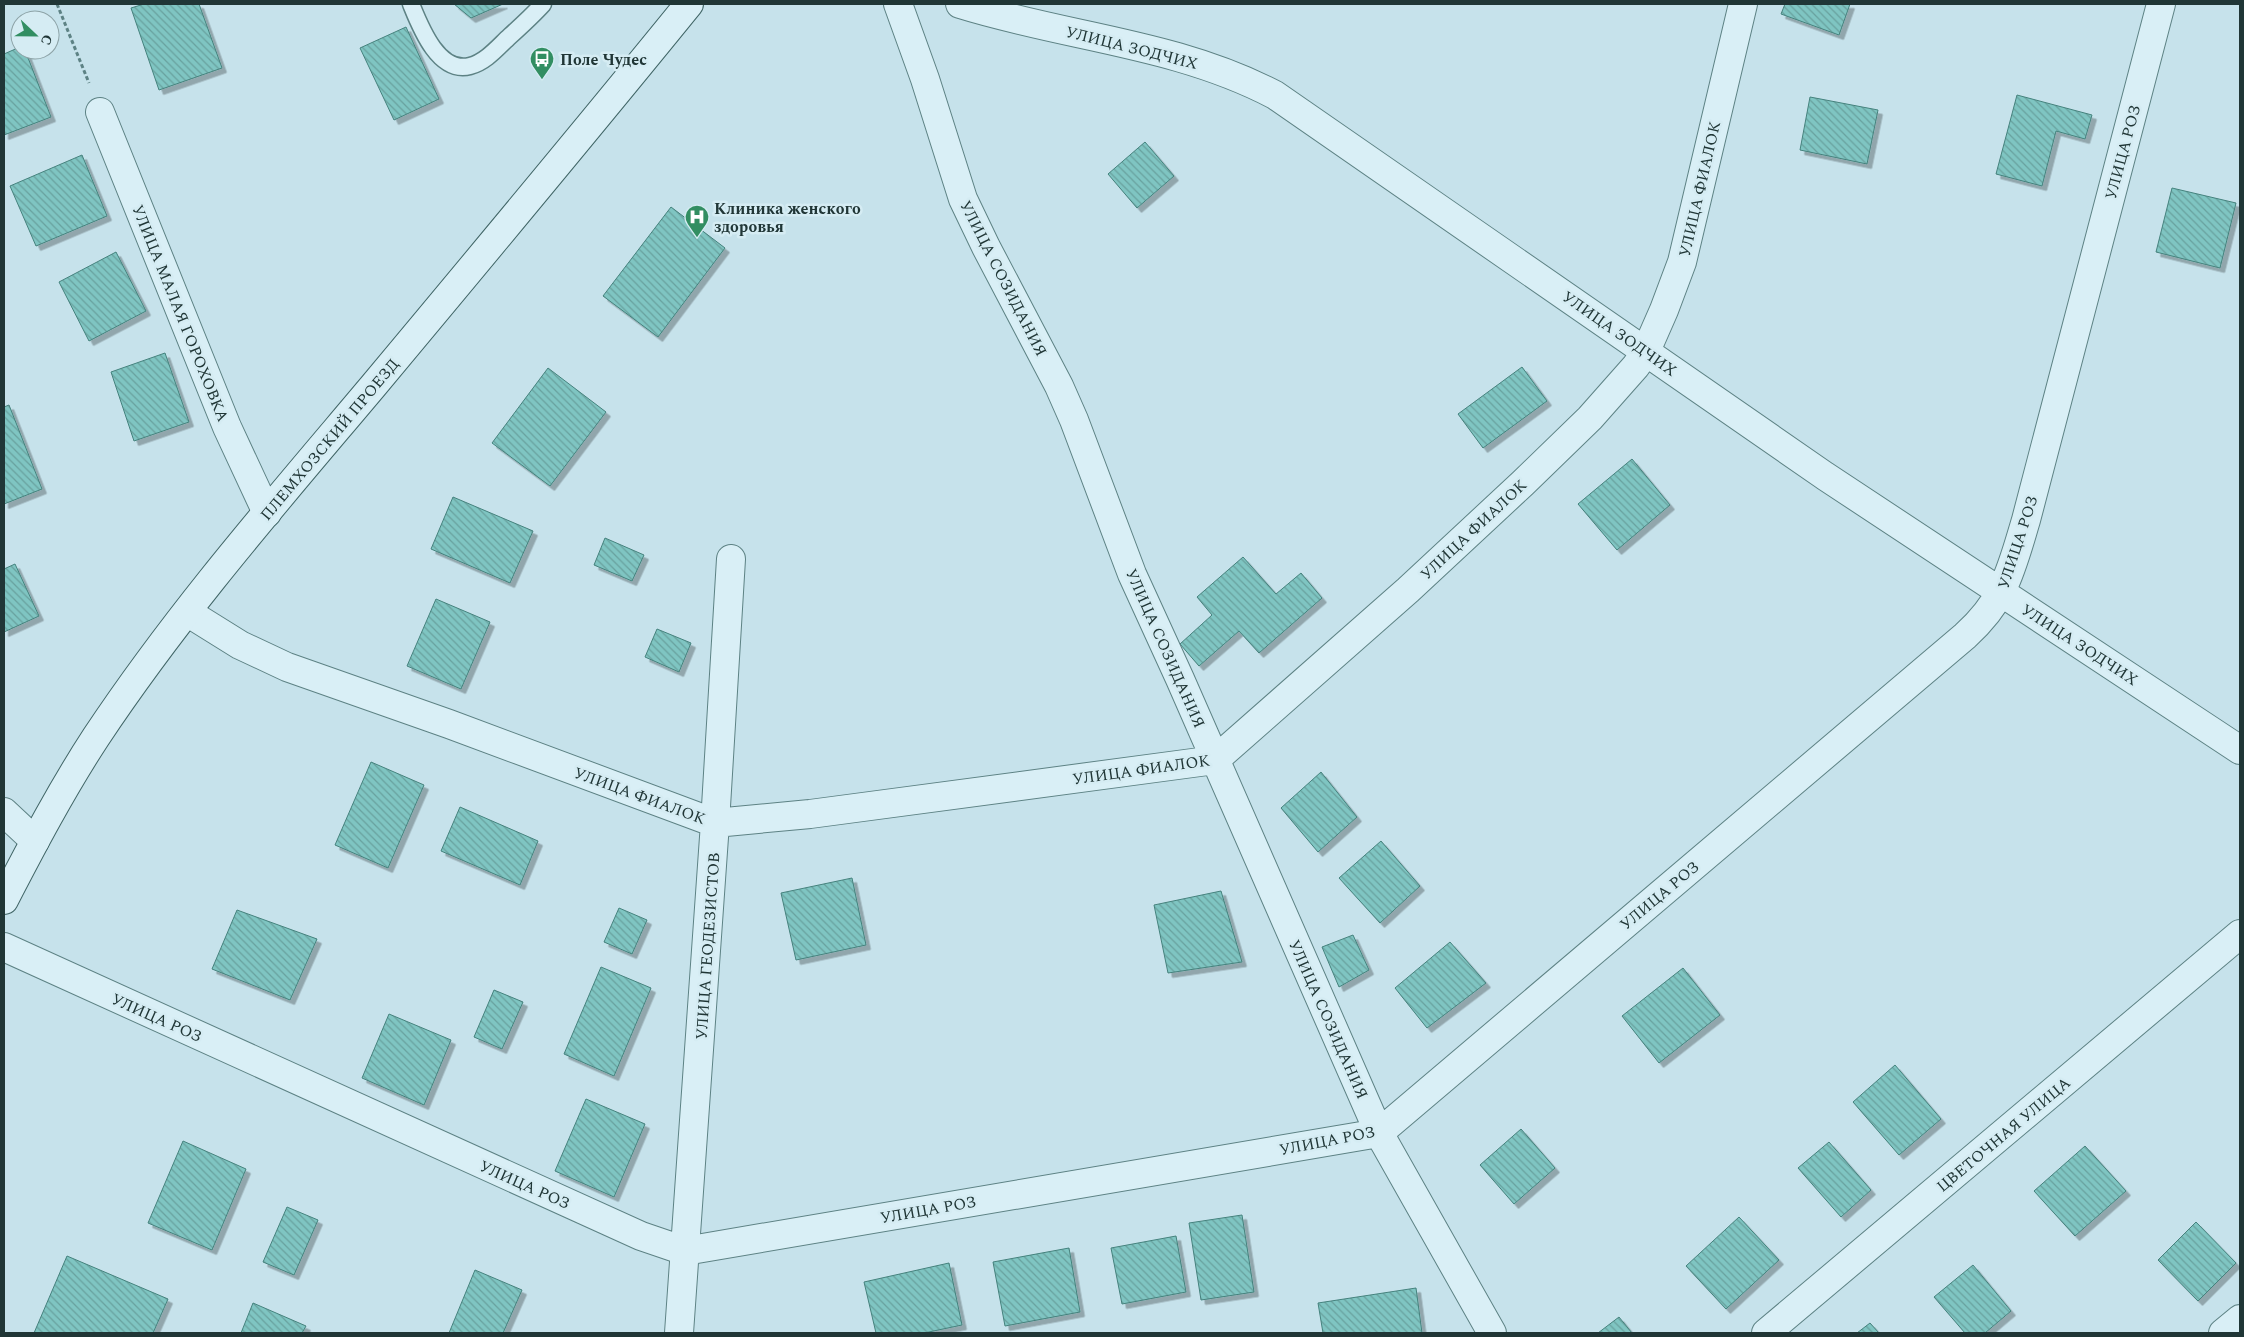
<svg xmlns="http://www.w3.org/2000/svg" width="2244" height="1337" font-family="Spectral,serif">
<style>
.building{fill:url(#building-back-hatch);stroke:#45827d;filter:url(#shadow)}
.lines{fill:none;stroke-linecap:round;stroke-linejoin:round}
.lane-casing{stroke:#5d8284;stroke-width:19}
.street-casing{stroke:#5d8284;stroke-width:30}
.secondary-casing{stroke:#406566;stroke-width:30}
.path{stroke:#5d8284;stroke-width:3;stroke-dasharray:4 2.5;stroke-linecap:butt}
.lane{stroke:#d9eff6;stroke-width:16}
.street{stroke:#d9eff6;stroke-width:28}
.secondary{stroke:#d9eff6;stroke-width:28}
.labels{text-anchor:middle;stroke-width:5;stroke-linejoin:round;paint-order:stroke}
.street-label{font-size:16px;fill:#203636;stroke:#d5ecf3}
.poi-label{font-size:16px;font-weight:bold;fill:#203636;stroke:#d5ecf3;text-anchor:start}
</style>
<defs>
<pattern id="building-back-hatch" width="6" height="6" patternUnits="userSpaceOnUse" patternTransform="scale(1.25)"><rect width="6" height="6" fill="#7fc5c2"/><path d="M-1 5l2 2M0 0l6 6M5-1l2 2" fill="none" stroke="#68a19e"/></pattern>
<filter id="shadow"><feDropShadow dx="4.5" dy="4.5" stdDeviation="0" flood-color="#0004"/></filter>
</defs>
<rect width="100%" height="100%" fill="#c6e2eb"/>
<path class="building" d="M144,4h55l23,64 -63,22 -28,-82z
M454,4h49l-32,14z
M1785,4h65l-11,31 -58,-21z
M406,27l33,72 -45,21 -34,-72z
M20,47v3h5l26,67 -47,18v-81z
M2017,95l75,20 -7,24 -29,-8 -14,55 -46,-12z
M1810,97l68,13 -11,54 -67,-14z
M1145,142l29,34 -37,32 -29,-34z
M82,155l25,61 -71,30 -26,-60z
M2172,188l64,15 -16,65 -64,-16z
M671,207l54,41 -67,89 -55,-41z
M116,252l30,59 -57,30 -30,-59z
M165,353l24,69 -55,19 -23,-69z
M1522,367l25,34 -64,47 -25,-34z
M548,368l58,44 -56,74 -58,-43z
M9,405l33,84 -38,15v-97z
M1632,459l38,46 -53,45 -39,-46z
M453,497l80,34 -23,52 -79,-34z
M605,538l39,17 -12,26 -38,-16z
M1243,557l33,37 25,-21 21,25 -63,55 -20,-22 -40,35 -19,-22 32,-29 -15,-18z
M15,564l24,52 -35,16v-63z
M436,599l54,23 -29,67 -54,-23z
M657,629l34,14 -12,29 -34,-15z
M371,762l53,23 -36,83 -53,-23z
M1321,772l36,45 -39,35 -37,-44z
M460,807l78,34 -18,44 -79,-34z
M1381,841l39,45 -40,37 -41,-45z
M852,878l14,67 -70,15 -15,-67z
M1221,891l21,71 -74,11 -14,-68z
M619,908l28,12 -15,34 -28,-12z
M237,910l80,29 -27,61 -78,-31z
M1353,935l16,35 -30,17 -17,-40z
M1450,942l36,41 -59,45 -32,-40z
M601,967l50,21 -37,88 -50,-22z
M1683,968l37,47 -61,48 -37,-47z
M494,990l29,12 -21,47 -28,-12z
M389,1014l62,26 -27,65 -62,-27z
M1895,1065l46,54 -42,36 -46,-53z
M586,1099l59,25 -31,73 -59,-26z
M1521,1129l34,39 -41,36 -34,-39z
M183,1141l63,28 -34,81 -64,-27z
M1829,1142l42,48 -30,27 -43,-49z
M2085,1146l41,45 -51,45 -41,-45z
M287,1207l31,13 -24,55 -31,-13z
M1242,1215l12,77 -53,8 -12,-77z
M1739,1217l40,43 -53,49 -40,-43z
M2196,1222l40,41 -38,38 -40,-41z
M1176,1236l10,56 -64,12 -11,-56z
M1069,1248l11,64 -75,14 -12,-64z
M67,1256l101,43 -15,34h-119z
M949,1263l13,62 -38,8h-48l-12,-51z
M1973,1265l38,46 -26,22h-20l-31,-36z
M475,1270l47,20 -19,43h-54z
M1416,1288l6,45h-99l-5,-30z
M253,1303l53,23 -4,7h-61z
M1619,1317l13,16h-34z
M1870,1323l9,10h-22z"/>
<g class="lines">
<defs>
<path id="lane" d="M411,4c9,22 27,70 59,62 16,-4 28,-19 40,-30 11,-10 23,-21 33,-32"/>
<path id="street" d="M898,4l27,75 38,120 23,48 73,139 15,34 58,154 48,105 199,454 113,200
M960,4c105,33 216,39 315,91l550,381 415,274
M100,112l127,315 40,86
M187,612l53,33 47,22 162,57 266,99 95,-9 405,-54 193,-170 115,-107 67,-65 46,-52 10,-15 18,-41 18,-48 61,-258
M4,812l31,29
M4,947l637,289 44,15 694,-118 586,-497c40,-36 46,-66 61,-116l135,-516
M679,1333l36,-510 16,-264
M1766,1333l474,-399
M2223,1333l17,-14"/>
<path id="secondary" d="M4,900c29,-56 58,-111 92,-163 83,-125 182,-238 278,-352 106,-127 211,-253 315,-381"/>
</defs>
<use href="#lane" class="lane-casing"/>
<use href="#street" class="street-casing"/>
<use href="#secondary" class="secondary-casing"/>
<path class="path" d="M57,4l32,79"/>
<use href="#lane" class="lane"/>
<use href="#street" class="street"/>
<use href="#secondary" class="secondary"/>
</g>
<defs>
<symbol id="bus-pin" viewBox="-11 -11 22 30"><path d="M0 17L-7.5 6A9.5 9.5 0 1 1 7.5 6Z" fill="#328e62" stroke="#d5ecf3"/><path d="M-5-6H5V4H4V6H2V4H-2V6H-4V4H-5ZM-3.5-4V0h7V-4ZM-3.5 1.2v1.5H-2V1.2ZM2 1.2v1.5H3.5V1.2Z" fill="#fff"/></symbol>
<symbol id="hospital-pin" viewBox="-11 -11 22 30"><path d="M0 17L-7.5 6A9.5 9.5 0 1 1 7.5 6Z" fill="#328e62" stroke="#d5ecf3"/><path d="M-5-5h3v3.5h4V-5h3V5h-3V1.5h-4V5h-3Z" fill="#fff"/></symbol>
</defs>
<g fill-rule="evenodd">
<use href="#bus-pin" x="528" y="45" width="28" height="38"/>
<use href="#hospital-pin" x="683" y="203" width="28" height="38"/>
</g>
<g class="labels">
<g class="street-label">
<text transform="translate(1132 47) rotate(14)" y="6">УЛИЦА ЗОДЧИХ</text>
<text transform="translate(2122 152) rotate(-75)" y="6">УЛИЦА РОЗ</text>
<text transform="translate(1699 189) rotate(-77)" y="6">УЛИЦА ФИАЛОК</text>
<text transform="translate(1004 278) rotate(63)" y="6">УЛИЦА СОЗИДАНИЯ</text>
<text transform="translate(181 313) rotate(68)" y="6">УЛИЦА МАЛАЯ ГОРОХОВКА</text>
<text transform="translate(1620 333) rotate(35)" y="6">УЛИЦА ЗОДЧИХ</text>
<text transform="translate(329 439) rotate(-50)" y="6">ПЛЕМХОЗСКИЙ ПРОЕЗД</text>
<text transform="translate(1473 529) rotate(-43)" y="6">УЛИЦА ФИАЛОК</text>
<text transform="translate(2017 542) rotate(-72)" y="6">УЛИЦА РОЗ</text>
<text transform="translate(2080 644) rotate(33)" y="6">УЛИЦА ЗОДЧИХ</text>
<text transform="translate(1166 648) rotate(66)" y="6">УЛИЦА СОЗИДАНИЯ</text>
<text transform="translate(1141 769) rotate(-8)" y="6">УЛИЦА ФИАЛОК</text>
<text transform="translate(640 795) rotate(20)" y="6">УЛИЦА ФИАЛОК</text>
<text transform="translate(1659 895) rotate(-40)" y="6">УЛИЦА РОЗ</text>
<text transform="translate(707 946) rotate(-86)" y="6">УЛИЦА ГЕОДЕЗИСТОВ</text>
<text transform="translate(157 1017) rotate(24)" y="6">УЛИЦА РОЗ</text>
<text transform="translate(1329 1019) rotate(66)" y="6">УЛИЦА СОЗИДАНИЯ</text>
<text transform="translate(2003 1134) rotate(-40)" y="6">ЦВЕТОЧНАЯ УЛИЦА</text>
<text transform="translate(1327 1140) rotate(-11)" y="6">УЛИЦА РОЗ</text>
<text transform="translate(525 1184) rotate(24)" y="6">УЛИЦА РОЗ</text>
<text transform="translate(928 1209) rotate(-10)" y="6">УЛИЦА РОЗ</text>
</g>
<g class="poi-label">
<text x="560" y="65">Поле Чудес</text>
<text x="714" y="214">Клиника женского<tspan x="714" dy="18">здоровья</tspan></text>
</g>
</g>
<rect width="2244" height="1337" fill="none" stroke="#203636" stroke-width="10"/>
<g transform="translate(35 35) rotate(112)"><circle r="24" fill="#d5ecf3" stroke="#8da3a7"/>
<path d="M0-4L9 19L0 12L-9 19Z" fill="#328e62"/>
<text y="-8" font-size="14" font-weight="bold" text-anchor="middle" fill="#203636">С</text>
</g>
</svg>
